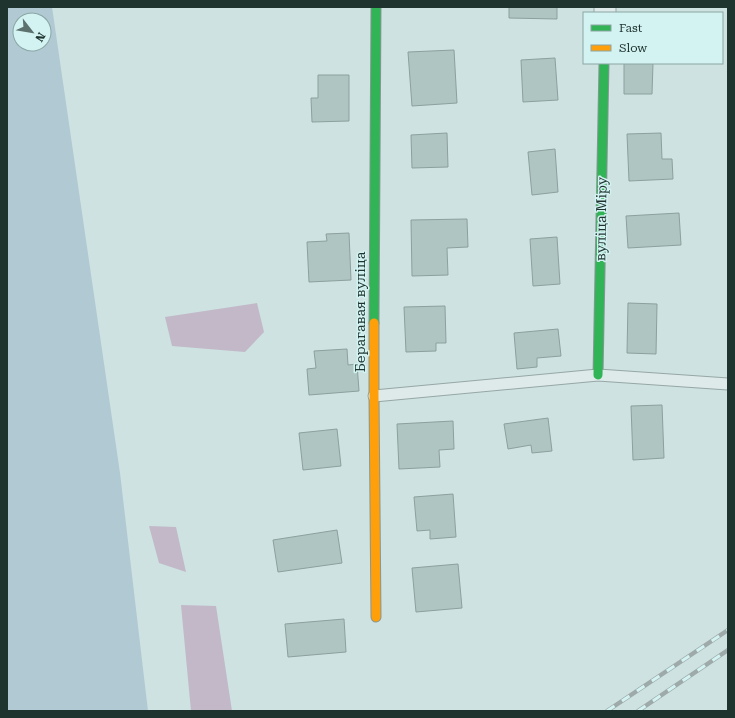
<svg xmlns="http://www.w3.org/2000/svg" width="735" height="718" font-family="'Roboto Serif',serif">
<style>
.green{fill:#b1c9d3;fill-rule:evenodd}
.water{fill:#c2b8c8}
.building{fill:#aec5c1;stroke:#8ca19d}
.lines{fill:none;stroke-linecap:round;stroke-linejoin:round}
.lane-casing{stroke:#96a7a5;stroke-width:13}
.street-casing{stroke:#96a7a5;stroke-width:23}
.fast-casing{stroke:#869795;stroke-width:11}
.slow-casing{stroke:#869795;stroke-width:11}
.lane{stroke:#deeaea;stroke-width:11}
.street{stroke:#deeaea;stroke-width:21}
.fast{stroke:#30b455;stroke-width:9}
.slow{stroke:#ff9f0a;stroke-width:9}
.rail-casing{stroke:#9ea9a9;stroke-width:4.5}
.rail{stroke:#d3f2f2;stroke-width:3;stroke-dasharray:9;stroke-linecap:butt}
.labels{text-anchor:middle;stroke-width:3;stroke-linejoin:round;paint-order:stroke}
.street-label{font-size:14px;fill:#1f342f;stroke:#d3f2f2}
</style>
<rect width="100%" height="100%" fill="#cde2e1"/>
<path class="green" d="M7,7h45l68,466 28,238h-141zM20,20h24v24h-24z"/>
<path class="water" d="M257,303l7,29 -19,20 -73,-6 -7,-29z
M149,526l27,1 10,45 -27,-9z
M181,605l35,1 16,105h-41z"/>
<path class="building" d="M509,7h48v12l-48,-1z
M454,50l3,53 -45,3 -4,-54z
M555,58l3,42 -35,2 -2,-42z
M624,63h29l-1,31h-28z
M318,75h31v46l-37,1 -1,-24h7z
M447,133l1,34 -36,1 -1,-33z
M661,133l1,26h10l1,20 -44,2 -2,-47z
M555,149l3,43 -26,3 -4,-43z
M679,213l2,32 -53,3 -2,-32z
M467,219l1,28 -21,1 1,27 -36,1 -1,-56z
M349,233l2,47 -42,2 -2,-40 20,-1 -1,-7z
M557,237l3,47 -27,2 -3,-47z
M628,303l29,1 -1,50 -29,-1z
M445,306l1,37h-10v8l-30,1 -2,-45z
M558,329l3,27 -24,2v9l-20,2 -3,-36z
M347,349l1,16 9,-1 2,27 -50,4 -2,-26 9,-1 -2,-17z
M662,405l2,53 -31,2 -2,-54z
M548,418l4,33 -20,2 -1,-8 -23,4 -4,-25z
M453,421l1,28 -15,1 1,17 -41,2 -2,-45z
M337,429l4,37 -38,4 -4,-37z
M453,494l3,43 -26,2v-9l-13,1 -3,-34z
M337,530l5,33 -64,9 -5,-32z
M458,564l4,44 -46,4 -4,-44z
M344,619l2,33 -58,5 -3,-33z"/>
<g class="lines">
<defs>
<path id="lane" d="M374,396l224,-21 130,9"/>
<path id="street" d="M605,13v-6"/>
<path id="fast" d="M374,323l2,-316
M598,375l6,-312"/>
<path id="slow" d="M374,323v73l2,221"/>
</defs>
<use href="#lane" class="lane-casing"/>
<use href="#street" class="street-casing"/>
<use href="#fast" class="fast-casing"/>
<use href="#slow" class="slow-casing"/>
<use href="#lane" class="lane"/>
<use href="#street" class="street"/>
<use href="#fast" class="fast"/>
<use href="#slow" class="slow"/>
<defs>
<path id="rail" d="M607,711l121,-81
M638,711l90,-61"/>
</defs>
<use href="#rail" class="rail-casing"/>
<use href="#rail" class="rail"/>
</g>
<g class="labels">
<g class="street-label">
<text transform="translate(601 219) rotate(-89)" y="5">вуліца Міру</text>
<text transform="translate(360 312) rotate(-90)" y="5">Берагавая вуліца</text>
</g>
</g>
<rect width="735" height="718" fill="none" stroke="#1f342f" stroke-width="16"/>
<rect x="583" y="12" width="140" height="52" fill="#d3f2f2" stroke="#8ba6a4"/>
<rect x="591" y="25" width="20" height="6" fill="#30b455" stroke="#8ba6a4"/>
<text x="619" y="32" font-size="12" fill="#1f342f">Fast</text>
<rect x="591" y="45" width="20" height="6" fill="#ff9f0a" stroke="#8ba6a4"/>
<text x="619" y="52" font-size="12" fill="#1f342f">Slow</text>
<g transform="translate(32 32) rotate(121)"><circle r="19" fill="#d3f2f2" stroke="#8ba6a4"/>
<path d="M0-3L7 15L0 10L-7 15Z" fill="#5c716d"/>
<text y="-6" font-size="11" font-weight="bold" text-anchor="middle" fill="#1f342f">N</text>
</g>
</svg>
